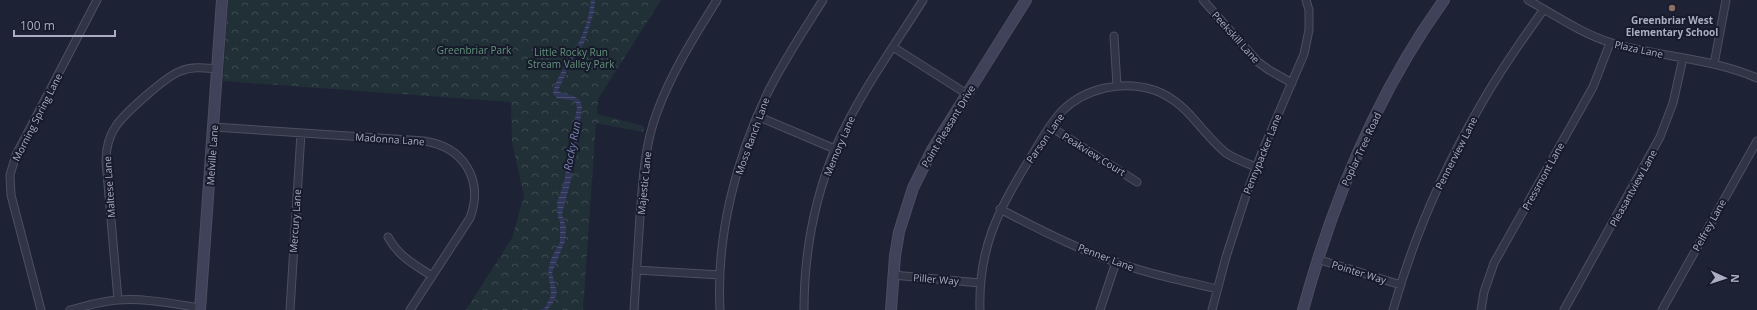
<svg xmlns="http://www.w3.org/2000/svg" width="1757" height="310" font-family="'Open Sans',sans-serif">
<style>
.forest{fill:url(#forest-crowns)}
.water{fill:url(#water-rules)}
.lines{fill:none;stroke-linecap:round;stroke-linejoin:round}
.street-casing{stroke:#4c4f61;stroke-width:9}
.secondary-casing{stroke:#4c4f61;stroke-width:12}
.street{stroke:#313445;stroke-width:7}
.secondary{stroke:#3f4258;stroke-width:10}
.education-dot{fill:#8d6e63;stroke:#171a2a;stroke-width:1.5}
.labels{text-anchor:middle;stroke-width:4;stroke-linejoin:round;paint-order:stroke}
.poi-label{font-size:10px;font-weight:bold;fill:#abadc3;stroke:#171a2a}
.street-label{font-size:10px;fill:#abadc3;stroke:#171a2a}
.park-label{font-size:10px;fill:#63937b;stroke:#171a2a}
.water-label{font-size:11px;font-style:italic;fill:#7a82b1;stroke:#171a2a}
</style>
<defs>
<pattern id="forest-crowns" width="20" height="18" patternUnits="userSpaceOnUse"><rect width="20" height="18" fill="#212f37"/><path d="M2 6a3 3 0 1 1 6 0M12 15a3 3 0 1 1 6 0" fill="none" stroke="#3f4a52"/></pattern>
<pattern id="water-rules" width="6" height="5" patternUnits="userSpaceOnUse"><rect width="6" height="5" fill="#2f365a"/><path d="M0 2.5h6" fill="none" stroke="#4a5070"/></pattern>
</defs>
<rect width="100%" height="100%" fill="#1e2235"/>
<path class="forest" d="M228,0h433l-63,99 -1,15 47,12 -1,6 -47,-9 -13,187h-117l46,-72 12,-42 -12,-54 -1,-40 -288,-21z"/>
<path class="water" d="M591,0h4l-1,12 -10,31 -15,23 -11,25c8,6 22,2 24,16l-10,69 -10,38 4,13 -1,14 -13,32 5,20 -4,10 -6,7h-9l6,-1 6,-11 1,-6 -3,-21 3,-12 9,-17v-20l-2,-5 -1,-15 7,-19 13,-76 -2,-6 -18,-3 -4,-4v-3c5,-18 18,-32 26,-49 7,-14 10,-27 12,-42z"/>
<g class="lines">
<defs>
<path id="street" d="M1203,0l55,62 11,8 23,13
M1528,0c27,15 54,34 84,43 48,14 99,15 145,35
M1114,36l3,50
M893,47l74,47
M1714,64l12,-64
M757,116l78,33
M213,127l211,14c40,6 60,39 46,77l-60,92
M1051,127l86,55
M1000,209c42,22 89,46 134,59 27,9 56,14 83,21
M388,237c11,20 26,27 44,39
M1317,259l84,26
M636,270l84,5
M893,275l87,8
M118,300l-12,-139c0,-13 3,-25 10,-35 8,-12 51,-51 65,-55 12,-5 24,-3 36,-2
M41,310l-30,-115 -1,-20 6,-20 81,-155
M70,310c16,-4 32,-9 48,-10 28,-2 56,4 83,8
M290,310l11,-177
M634,310c2,-31 4,-63 6,-94 3,-34 4,-68 16,-101 15,-42 38,-78 61,-115
M720,310c-4,-75 16,-151 48,-218 16,-32 36,-62 55,-92
M804,310c0,-55 10,-110 31,-161 22,-52 58,-101 88,-149
M980,310c-2,-61 18,-100 49,-150 10,-16 19,-34 32,-48 23,-24 61,-32 93,-22 34,12 46,42 72,63 9,6 20,10 30,14
M1100,310l16,-48
M1212,310l14,-53 20,-62 16,-43 42,-98 5,-24v-20l-3,-10
M1393,310c20,-71 49,-138 86,-202 19,-34 42,-67 65,-99
M1481,310l3,-18 10,-29 99,-176 17,-44
M1564,310l96,-173 13,-34 10,-45
M1662,310l95,-169"/>
<path id="secondary" d="M200,310l22,-310
M891,310l4,-54 4,-24 14,-44 19,-38 94,-150
M1303,310c30,-110 74,-217 141,-310"/>
</defs>
<use href="#street" class="street-casing"/>
<use href="#secondary" class="secondary-casing"/>
<use href="#street" class="street"/>
<use href="#secondary" class="secondary"/>
</g>
<circle class="education-dot" cx="1672" cy="8" r="4"/>
<g class="labels">
<g class="poi-label">
<text x="1672" y="24">Greenbriar West<tspan x="1672" dy="12">Elementary School</tspan></text>
</g>
<g class="street-label">
<text transform="translate(1236 37) rotate(48)" y="4">Peekskill Lane</text>
<text transform="translate(1639 49) rotate(12)" y="4">Plaza Lane</text>
<text transform="translate(37 117) rotate(-63)" y="4">Morning Spring Lane</text>
<text transform="translate(948 126) rotate(-59)" y="4">Point Pleasant Drive</text>
<text transform="translate(752 136) rotate(-70)" y="4">Moss Ranch Lane</text>
<text transform="translate(1045 138) rotate(-55)" y="4">Parson Lane</text>
<text transform="translate(390 139) rotate(4)" y="4">Madonna Lane</text>
<text transform="translate(839 146) rotate(-67)" y="4">Memory Lane</text>
<text transform="translate(1361 149) rotate(-65)" y="4">Poplar Tree Road</text>
<text transform="translate(1456 153) rotate(-63)" y="4">Pennerview Lane</text>
<text transform="translate(1094 154) rotate(32)" y="4">Peakview Court</text>
<text transform="translate(1262 154) rotate(-68)" y="4">Pennypacker Lane</text>
<text transform="translate(212 155) rotate(-86)" y="4">Melville Lane</text>
<text transform="translate(1543 176) rotate(-61)" y="4">Pressmont Lane</text>
<text transform="translate(644 183) rotate(-84)" y="4">Majestic Lane</text>
<text transform="translate(109 187) rotate(-94)" y="4">Maltese Lane</text>
<text transform="translate(1633 188) rotate(-61)" y="4">Pleasantview Lane</text>
<text transform="translate(295 221) rotate(-86)" y="4">Mercury Lane</text>
<text transform="translate(1709 225) rotate(-61)" y="4">Pelfrey Lane</text>
<text transform="translate(1106 257) rotate(21)" y="4">Penner Lane</text>
<text transform="translate(1359 272) rotate(17)" y="4">Pointer Way</text>
<text transform="translate(936 279) rotate(5)" y="4">Piller Way</text>
</g>
<g class="park-label">
<text x="474" y="54">Greenbriar Park</text>
<text x="571" y="56">Little Rocky Run<tspan x="571" dy="12">Stream Valley Park</tspan></text>
</g>
<g class="water-label">
<text transform="translate(572 146) rotate(-79)" y="4">Rocky Run</text>
</g>
</g>
<g transform="translate(1725 278) rotate(93)" stroke="#171a2a" stroke-width="3" paint-order="stroke">
<path d="M0-3L7 15L0 10L-7 15Z" fill="#abadc3"/>
<text y="-6" font-size="11" font-weight="bold" text-anchor="middle" fill="#abadc3">N</text>
</g>
<path d="M14 30v6h101v-6" fill="none" stroke="#abadc3" stroke-width="2"/>
<text x="20" y="30" font-size="12" fill="#abadc3" stroke="#171a2a" stroke-width="3" paint-order="stroke">100 m</text>
</svg>
